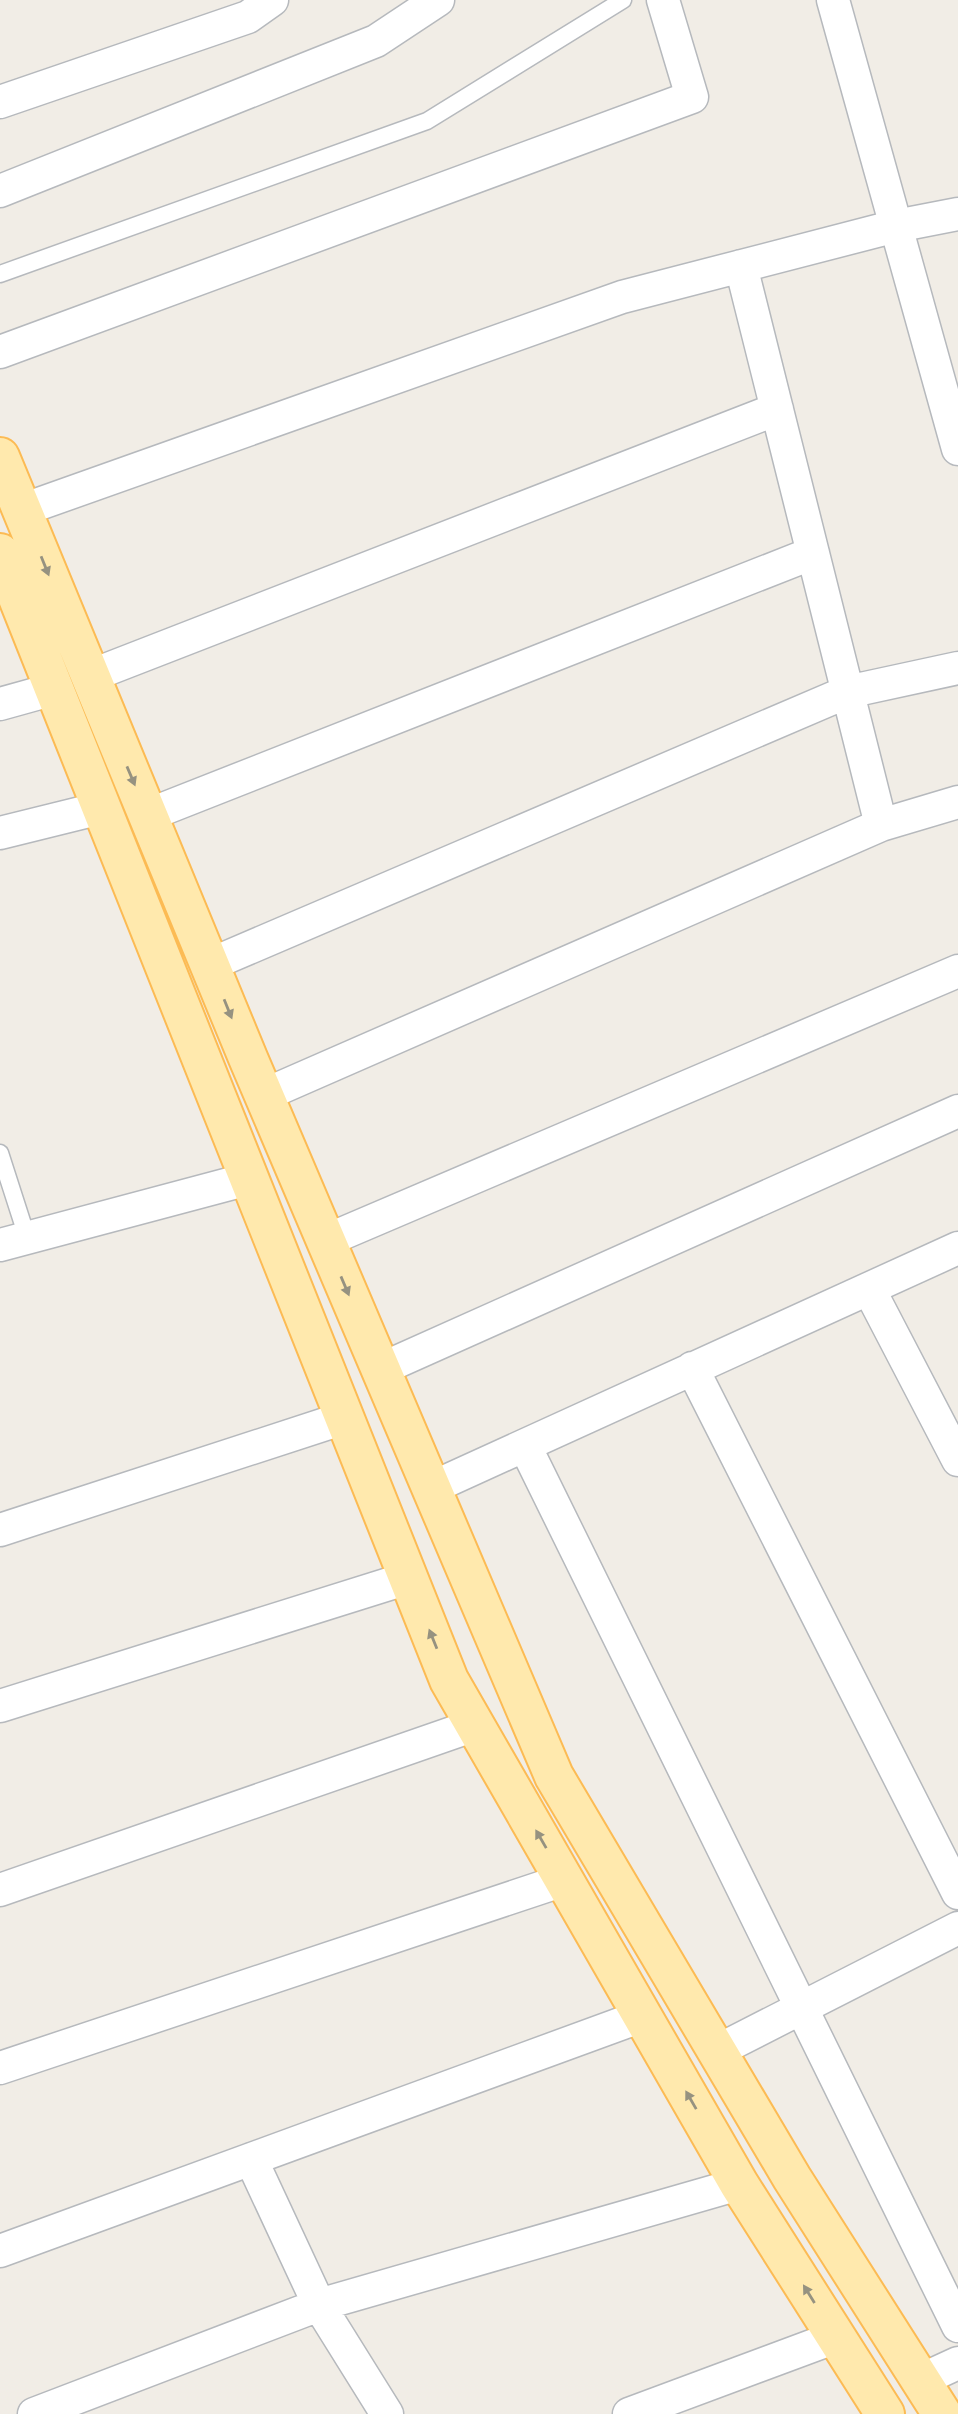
<svg xmlns="http://www.w3.org/2000/svg" width="958" height="2414" font-family="Mulish,sans-serif">
<style>
.lines{fill:none;stroke-linecap:round;stroke-linejoin:round}
.lane-casing{stroke:#b6b9bd;stroke-width:19}
.street-casing{stroke:#b6b9bd;stroke-width:35}
.primary-casing{stroke:#fcbb54;stroke-width:42}
.lane{stroke:#fff;stroke-width:16}
.street{stroke:#fff;stroke-width:32}
.primary{stroke:#ffe9ad;stroke-width:38}
.oneway{fill:#969280}
</style>
<rect width="100%" height="100%" fill="#f1ede6"/>
<g class="lines">
<defs>
<path id="lane" d="M0,274l427,-153 196,-121
M0,1153l27,84"/>
<path id="street" d="M833,0l125,449
M0,102l248,-85 24,-17
M0,191l376,-150 62,-41
M741,266l140,559
M0,352l692,-255 -29,-97
M22,510l600,-213 274,-71 62,-12
M90,676l687,-267
M0,704l54,-15
M148,815l665,-262
M0,833l101,-25
M209,965l638,-273 111,-24
M264,1095l617,-270 77,-23
M325,1241l633,-270
M0,1245l248,-66
M869,1289l89,171
M692,1368l266,525
M381,1369l577,-258
M525,1446l433,880
M431,1488l527,-240
M0,1530l344,-112
M0,1706l408,-128
M0,1890l475,-165
M717,2051l241,-123
M0,2068l564,-188
M251,2159l68,146 68,109
M0,2251l642,-235
M921,2380l37,-17
M34,2414l285,-109 420,-121
M629,2414l207,-77"/>
<path id="primary" d="M0,457l248,601 306,718 238,402 150,236
M0,553l449,1127 290,504 146,230"/>
</defs>
<use href="#lane" class="lane-casing"/>
<use href="#street" class="street-casing"/>
<use href="#primary" class="primary-casing"/>
<use href="#lane" class="lane"/>
<use href="#street" class="street"/>
<use href="#primary" class="primary"/>
</g>
<defs><path id="oneway-solid" d="M-6-.8H1V-3.2L6.5 0L1 3.2V.8H-6Z" transform="scale(1.75)"/></defs>
<g class="oneway">
<use href="#oneway-solid" transform="translate(45 566) rotate(68)"/>
<use href="#oneway-solid" transform="translate(131 776) rotate(67)"/>
<use href="#oneway-solid" transform="translate(228 1009) rotate(68)"/>
<use href="#oneway-solid" transform="translate(345 1286) rotate(67)"/>
<use href="#oneway-solid" transform="translate(433 1639) rotate(-112)"/>
<use href="#oneway-solid" transform="translate(541 1839) rotate(-120)"/>
<use href="#oneway-solid" transform="translate(691 2100) rotate(-120)"/>
<use href="#oneway-solid" transform="translate(809 2294) rotate(-122)"/>
</g>
</svg>
